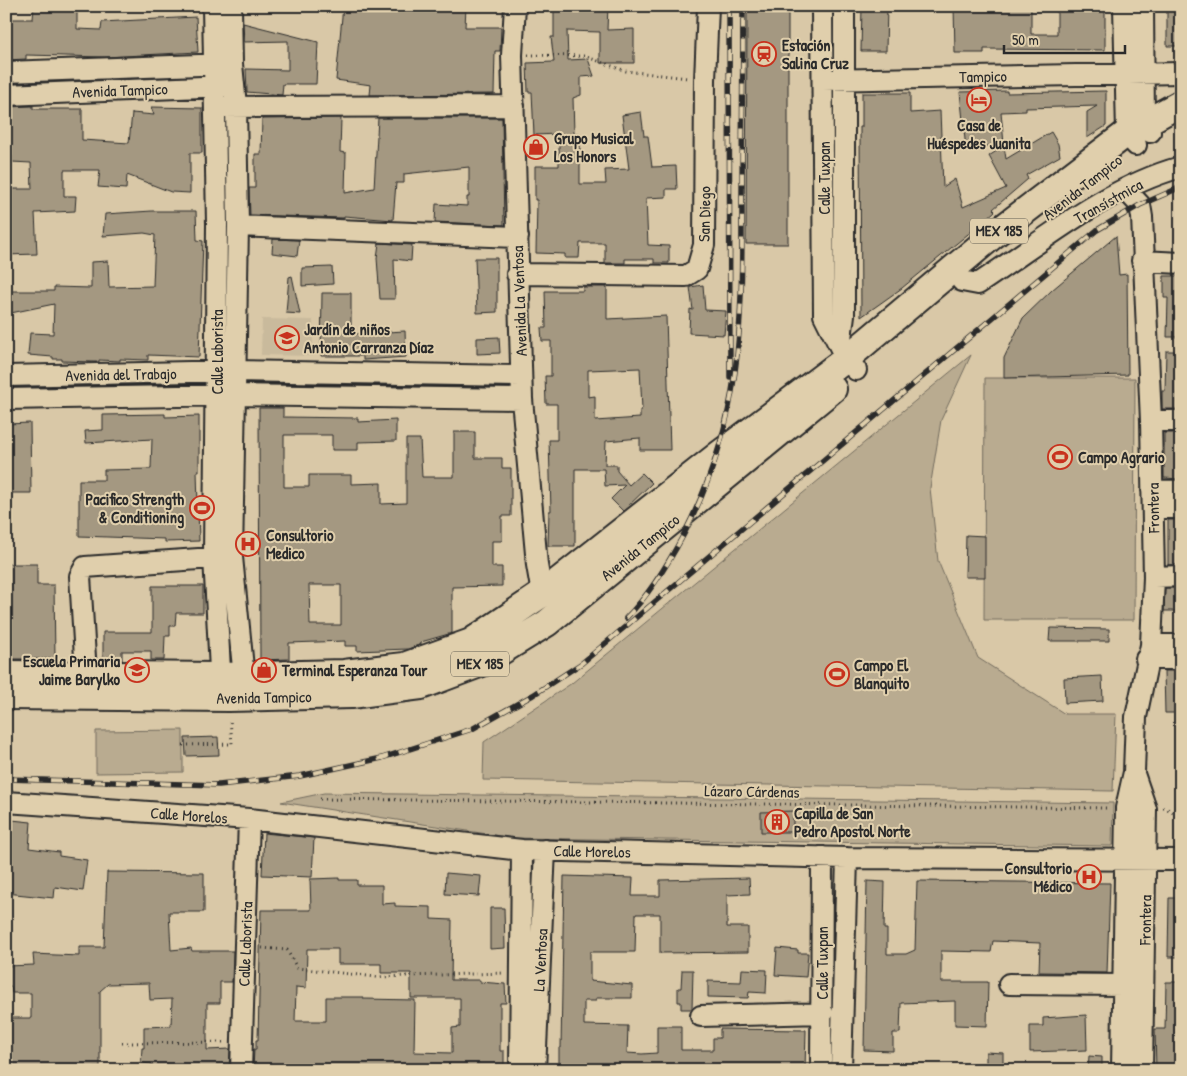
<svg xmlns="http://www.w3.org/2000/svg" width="1187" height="1076" font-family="'Patrick Hand',sans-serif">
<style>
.built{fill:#c9ba9c}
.green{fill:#b9ab90;stroke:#726b5e}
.building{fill:#a49881;stroke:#2b2b2b;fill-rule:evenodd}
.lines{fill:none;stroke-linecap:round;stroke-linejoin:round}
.minor-casing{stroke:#2b2b2b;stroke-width:24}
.major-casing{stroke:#2b2b2b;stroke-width:30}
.path{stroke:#2b2b2b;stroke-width:3;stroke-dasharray:1 4;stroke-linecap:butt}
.minor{stroke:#e0cfac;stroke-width:20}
.major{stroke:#e0cfac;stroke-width:26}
.rail-casing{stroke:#2b2b2b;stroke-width:5.5}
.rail{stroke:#e0cfac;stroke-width:4;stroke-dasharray:11;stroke-linecap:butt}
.labels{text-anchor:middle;stroke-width:4;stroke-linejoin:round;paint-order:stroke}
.shield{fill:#e0cfac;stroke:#615c52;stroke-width:1}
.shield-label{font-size:15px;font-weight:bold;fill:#2b2b2b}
.poi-label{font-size:16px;font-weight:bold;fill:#2b2b2b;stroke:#e0cfac;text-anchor:start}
.street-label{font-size:16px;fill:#2b2b2b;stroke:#e0cfac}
</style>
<rect width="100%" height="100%" fill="#d9c8a7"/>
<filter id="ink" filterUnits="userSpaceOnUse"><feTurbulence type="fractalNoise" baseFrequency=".02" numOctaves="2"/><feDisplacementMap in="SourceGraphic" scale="10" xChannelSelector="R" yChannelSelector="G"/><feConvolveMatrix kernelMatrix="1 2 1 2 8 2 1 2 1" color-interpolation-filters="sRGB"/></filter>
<g filter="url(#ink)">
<path class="built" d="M262,319l51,1v36l-52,-1z"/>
<path class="green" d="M971,355l-30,65 -11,68 8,73 40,97 87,56h51l-3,77 -630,-11 1,-38 88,-59z
M985,378h150l-1,242h-150z
M183,730v42l-87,1v-42z
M324,793l789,10 -1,43 -599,-8 -232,-36z"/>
<path class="building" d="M55,6h22v23l24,1 1,-8 94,-5 2,35 -93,5 -79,-2v4l-20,1v-41h27l1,-12 21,1z
M343,6h123l-1,21h36l-1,24h-5l-1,43 -124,1 1,-10 -35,-5z
M554,6h54l-1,24 27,-1v34h-34v-31l-33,-1 1,29 20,-1 6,17 -13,1v18l-8,3 1,36h6v50h26l-1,-14 24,-1 -7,-54 19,-3 3,24h4l4,31 24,-1 1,23h-11v8l-20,1 2,47 21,1v17h-15v-4h-29v4h-20v-20h-25l-1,15h-14v-4l-29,-1 1,-53h-2v-34h24v-32l-25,1 -2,-43h-4l-1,-29 27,-1 -3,-25h3z
M747,6h41v238h-42z
M862,6h25l-1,45h-25z
M954,6h77v28h26v-28h48v44l-121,-1v4h-29z
M1167,6h14v40h-14z
M243,23l75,19 -2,42h-33l-1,11 -35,-3 -1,-23 42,1v-29l-44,1z
M1007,91v2l99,-2v35l-19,12v-26l10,-6 -71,2v3l-25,1 3,32 -38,5 -6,-57z
M862,93h48v20l30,-2 3,76 12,-8 8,28 43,-19 -17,-32 15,-10 2,13 45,-27 7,12 2,12 -34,19 2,4 -35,30 2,2 -11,10 -82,67 -41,29 -1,-190h2z
M33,106v3h49v31l47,3 3,-30 22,2 -3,-8 51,1v45h-12v40l-19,-1 -44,-17 -1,14 -28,-2 2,-17h-36v26h12l-1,15 -40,2 2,41 -31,1v-66h26l-1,-26 -19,-1v-6h-6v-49z
M341,118l-1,34 6,1 -1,40 29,-5 4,-70h124l2,107 -69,-3 1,-18 31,2v-9h2v-30l-65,7v9h-8l-3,37 -49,-4v2l-94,-3 -1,-27h6v-34h6l1,-35z
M152,211h44l1,29 6,1 -4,116 -51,-2v5l-28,-1v2l-21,-1v2h-5l-32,-1v-2h-9v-2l-25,-2 2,-22 23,1 1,-30 -48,10v-23h48v-4l37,1v-26l17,-1 1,26 44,-1 2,-51 -11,-2 -41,3 2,-22z
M1116,236l3,39 8,-1 1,101 -124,3v-20l19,-40 29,-28z
M273,239l26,1 -2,16 -25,-3z
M379,243l33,2 -1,16 -17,-2 1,40h-15l-3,-41z
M475,258h22v54l-20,1z
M332,267l1,17 -31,2v-18z
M292,276l8,38 -14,-1 3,-36z
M1164,276h17v61h-14l1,-39h-4z
M703,285l2,25 21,1 -2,24 -35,-2 1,-24 3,1 -3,-23z
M583,287h24v32l59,-3 4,134h-30v-12l-34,3 -1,24h12v6l12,14 13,-12 10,10 -29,28 -12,-12 14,-14 -20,1 -1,-17h-29v77h-27l1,-35h2l-2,-71h8v-36h-11l-1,-28h6v-35h-9l-1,-13h5l-1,-37h38zM640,368l2,41 -2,1v8l-45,3v-25l-7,1v-27z
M322,293h29v41l54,-3 1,26 -43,3v-4h-42z
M499,337l1,16 -23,1v-16z
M1166,351h12v58h-16v-18h3z
M259,408h24v9l75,1v4l38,-2v21l-38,1v8h-26v-15h-48v52h25v-12h42v9l30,-1v21l25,-1v-64h14l2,38h32v-45h21v26h27v10h9v48h-9v25h-10v26h10v19l-50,1v46l-31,9v2l-13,5 -51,2v-5h-12v-5l-56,2v16l-29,1zM309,585h32v40h-31z
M165,414v3l34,-1v55h-2l2,70 -34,1v-3l-86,-3v-56h25v-10l47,-1 1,-30 -66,4 -1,-12 18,-1v-15z
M30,423l1,70h-25v-69z
M1164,433h17v46l-17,-1z
M1168,520h13v44l-13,1z
M966,535l19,1v41h-20z
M6,564h31v21h17l1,74h-49z
M152,586h51v27h-27l-1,13h-5v10h-5l-1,24h-13v-9h-29v9h-19v-28h49z
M1165,588h16l-1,23h-16z
M1050,628l59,1v12h-60z
M1164,671h17v42h-16z
M1102,676l1,25 -38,2 -1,-25z
M218,737l1,18 -33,1 -1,-18z
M793,811v21h-32v-20z
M12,820l19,2 -2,26 30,4v4l28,4 -4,31 -28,-4 -1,11 -48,-5v-46h4z
M264,833l50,5 -2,39 -50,-2z
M107,872l97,1v39h-35l2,38 20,-2 1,3h41l-1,31h-12v21h-13v47l23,-1 -1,21h-77v-6l-11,-1 1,-15h2v-21l27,-1 1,-27 -22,1 -1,-17 -41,1 -8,7v77l-94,2 1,-52h24v-25h-19l-1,-7h-5v-20l28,-1 -1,-11 46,2v-9h25z
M446,873l35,3 -2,20 -34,-2z
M564,876l69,2 -1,18h28v-16l89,-2 1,16 -23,1v32h21v25l-88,1v-39h-24l-1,38h-45v29l42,4v13h-36v3h-12v24l44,1 -1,27 15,1 15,-1v-27h24v24h32v-12h7v-9l86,1 -1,40h-246v-22h2z
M339,878v2h18v5h25v19l13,-1v3l36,1v12l21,1 -1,60h29v2l25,2 1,19h-6v48h4v19h-251l1,-21h2v-9h2l3,-130h50l-1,-31zM307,949h31v15h43v9h30v25h49v29l-8,1v25l-38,-1 1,-52 -51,-1v-2h-38v24h-31l1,-34 10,1z
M867,881l18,1 -1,47h3v25h19l9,-4 2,-69 193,2 -3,90 -68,-1 1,-29 -47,-2 -2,11 -50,-1v31h47l-1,44 -32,-1v-24l-54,2 -1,30h-7v18l-29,-1z
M1169,898h12v59h-13z
M490,908h14l1,40 -15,1z
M777,948l21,2v3h10l-2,24 -31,-2z
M742,969l25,1 -1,23 -17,-1 -1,6 -40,-1v-16l33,1z
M682,970h11l-1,39h-11v-7h-3v-14h3z
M1166,982h15v88h-25l-1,-41h10z
M1086,1015l1,35 -57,2v-26h13v-8z
M986,1052l17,1v17h-17z
M1089,1056l13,1v13h-14z"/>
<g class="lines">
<defs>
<path id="minor" d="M213,6l4,218 -3,333 7,132
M231,6l1,58 4,42 2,120 -6,331 13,131
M515,6l-3,49 10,344 15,166 5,29
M822,6l2,309 22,44 10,11
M1124,6l3,127 9,12
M1143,6l1,116 6,10
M6,72l221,-8
M823,80l358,-7
M6,95l221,-9
M223,107l291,-1
M238,226l280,11
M1142,261l39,2
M517,274l169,2 11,-7 7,-24 1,-165 3,-74
M962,281l16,3c64,-42 127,-96 203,-117
M840,346l4,-31v-309
M6,376l230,-5 285,5
M6,399l229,-4 287,4
M1151,421h30
M1152,490l29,1
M1153,508h28
M1154,577l27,-1
M1151,645h30
M1146,659h35
M86,674l-6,-98 5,-9 142,-10
M1134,774l12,35 -4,261
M6,802l243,17 273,31 325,8 334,2
M1009,984l114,1
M701,1016l122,-3
M241,1070l8,-251
M520,1070l2,-220
M535,1070l10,-220
M821,1070l1,-213
M841,1070l6,-212
M1122,1070l4,-262 8,-36 2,-55 15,-72 3,-68 -3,-156 -9,-204 -2,-12 -15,-16"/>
<path id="major" d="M6,674l214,2 124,-3 60,-7 67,-24 71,-48 175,-138 129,-97 145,-122 136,-104 54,-30
M6,696l223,2 122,-3 70,-9 61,-23 65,-40 286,-234"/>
</defs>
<use href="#minor" class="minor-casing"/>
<use href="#major" class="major-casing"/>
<path class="path" d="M528,55l56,1 42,15 62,7
M183,745l49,-1 -2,-25
M320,799l789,9
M1163,808h3l15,10
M262,948l25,2 10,18 79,9 129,-4
M122,1043l104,-1"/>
<use href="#minor" class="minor"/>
<use href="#major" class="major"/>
<defs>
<path id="rail" d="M729,6l1,371
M626,618c24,-24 42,-54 58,-84 59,-114 58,-209 58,-335 0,-64 1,-128 1,-193
M6,779l213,6 81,-9 82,-18 90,-29 61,-34 49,-32 515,-433 43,-25 41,-18"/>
</defs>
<use href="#rail" class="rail-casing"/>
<use href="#rail" class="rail"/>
</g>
</g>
<defs>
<symbol id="station-ring" viewBox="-11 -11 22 22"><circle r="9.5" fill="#e0cfac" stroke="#c8321e" stroke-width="1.5"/><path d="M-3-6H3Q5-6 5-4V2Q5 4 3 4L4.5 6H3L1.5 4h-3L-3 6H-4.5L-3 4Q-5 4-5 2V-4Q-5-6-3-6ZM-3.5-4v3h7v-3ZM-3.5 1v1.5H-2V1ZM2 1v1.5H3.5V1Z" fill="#c8321e"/></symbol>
<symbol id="hotel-ring" viewBox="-11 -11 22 22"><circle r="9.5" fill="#e0cfac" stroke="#c8321e" stroke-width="1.5"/><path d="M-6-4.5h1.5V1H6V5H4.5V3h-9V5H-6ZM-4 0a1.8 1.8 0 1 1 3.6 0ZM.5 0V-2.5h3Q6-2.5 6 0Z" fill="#c8321e"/></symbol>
<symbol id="shop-ring" viewBox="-11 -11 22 22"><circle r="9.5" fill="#e0cfac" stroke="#c8321e" stroke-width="1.5"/><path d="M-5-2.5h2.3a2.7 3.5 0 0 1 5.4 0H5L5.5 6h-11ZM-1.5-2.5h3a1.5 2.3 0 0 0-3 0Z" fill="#c8321e"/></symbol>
<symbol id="school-ring" viewBox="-11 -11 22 22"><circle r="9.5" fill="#e0cfac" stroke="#c8321e" stroke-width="1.5"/><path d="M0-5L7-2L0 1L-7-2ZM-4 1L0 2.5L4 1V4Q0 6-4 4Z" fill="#c8321e"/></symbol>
<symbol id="stadium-ring" viewBox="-11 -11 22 22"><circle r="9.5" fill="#e0cfac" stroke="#c8321e" stroke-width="1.5"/><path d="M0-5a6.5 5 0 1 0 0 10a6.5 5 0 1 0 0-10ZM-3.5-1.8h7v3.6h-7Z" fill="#c8321e"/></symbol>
<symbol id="hospital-ring" viewBox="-11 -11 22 22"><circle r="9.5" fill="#e0cfac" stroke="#c8321e" stroke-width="1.5"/><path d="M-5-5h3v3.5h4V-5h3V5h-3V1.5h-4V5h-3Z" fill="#c8321e"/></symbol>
<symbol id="building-ring" viewBox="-11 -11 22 22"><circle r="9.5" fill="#e0cfac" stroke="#c8321e" stroke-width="1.5"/><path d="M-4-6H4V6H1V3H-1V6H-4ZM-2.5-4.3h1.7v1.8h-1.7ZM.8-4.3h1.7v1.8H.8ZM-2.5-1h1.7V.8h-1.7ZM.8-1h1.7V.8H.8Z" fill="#c8321e"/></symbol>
</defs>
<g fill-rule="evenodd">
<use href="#station-ring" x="750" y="40" width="28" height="28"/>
<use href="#hotel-ring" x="965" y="86" width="28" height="28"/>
<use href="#shop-ring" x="522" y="133" width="28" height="28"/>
<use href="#school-ring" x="273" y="324" width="28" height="28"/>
<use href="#stadium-ring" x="1046" y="443" width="28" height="28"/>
<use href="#stadium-ring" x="188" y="494" width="28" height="28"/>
<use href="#hospital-ring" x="234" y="530" width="28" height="28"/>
<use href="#school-ring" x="123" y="656" width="28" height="28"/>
<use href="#shop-ring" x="250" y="656" width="28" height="28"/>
<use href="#stadium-ring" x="823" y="660" width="28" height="28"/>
<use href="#building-ring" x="763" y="808" width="28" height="28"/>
<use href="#hospital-ring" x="1075" y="863" width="28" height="28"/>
</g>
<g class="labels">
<g class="shield">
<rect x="970" y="218.5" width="58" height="25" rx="4"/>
<rect x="451" y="651.5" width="58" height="25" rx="4"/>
</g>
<g class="shield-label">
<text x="999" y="236">MEX 185</text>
<text x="480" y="669">MEX 185</text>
</g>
<g class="poi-label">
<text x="782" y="51">Estación<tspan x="782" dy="18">Salina Cruz</tspan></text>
<text x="979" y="131" text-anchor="middle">Casa de<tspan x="979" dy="18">Huéspedes Juanita</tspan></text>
<text x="554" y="144">Grupo Musical<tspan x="554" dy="18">Los Honors</tspan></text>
<text x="304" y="335">Jardín de niños<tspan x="304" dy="18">Antonio Carranza Díaz</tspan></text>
<text x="1078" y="463">Campo Agrario</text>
<text x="184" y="505" text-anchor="end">Pacifico Strength<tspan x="184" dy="18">&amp; Conditioning</tspan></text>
<text x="266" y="541">Consultorio<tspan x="266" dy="18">Medico</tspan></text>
<text x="120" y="667" text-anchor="end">Escuela Primaria<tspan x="120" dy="18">Jaime Barylko</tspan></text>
<text x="854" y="671">Campo El<tspan x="854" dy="18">Blanquito</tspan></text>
<text x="282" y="676">Terminal Esperanza Tour</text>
<text x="794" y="819">Capilla de San<tspan x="794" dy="18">Pedro Apostol Norte</tspan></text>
<text x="1072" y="874" text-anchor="end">Consultorio<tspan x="1072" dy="18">Médico</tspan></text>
</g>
<g class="street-label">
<text transform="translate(983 76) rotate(-1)" y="6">Tampico</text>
<text transform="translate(120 90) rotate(-2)" y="6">Avenida Tampico</text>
<text transform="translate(824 178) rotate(-90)" y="6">Calle Tuxpan</text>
<text transform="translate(1082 187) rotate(-38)" y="6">Avenida Tampico</text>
<text transform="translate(1108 201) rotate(-29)" y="6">Transístmica</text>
<text transform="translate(704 214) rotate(-89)" y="6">San Diego</text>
<text transform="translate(519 301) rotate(-92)" y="6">Avenida La Ventosa</text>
<text transform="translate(217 352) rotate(-90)" y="6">Calle Laborista</text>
<text transform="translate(121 374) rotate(-1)" y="6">Avenida del Trabajo</text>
<text transform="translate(1153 508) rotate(-91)" y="6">Frontera</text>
<text transform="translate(640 547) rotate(-39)" y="6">Avenida Tampico</text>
<text transform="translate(264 697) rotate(-1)" y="6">Avenida Tampico</text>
<text transform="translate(752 791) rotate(1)" y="6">Lázaro Cárdenas</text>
<text transform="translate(189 815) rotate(4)" y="6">Calle Morelos</text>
<text transform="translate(592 851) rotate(1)" y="6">Calle Morelos</text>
<text transform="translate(1145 920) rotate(-89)" y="6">Frontera</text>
<text transform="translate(245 944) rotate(-88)" y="6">Calle Laborista</text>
<text transform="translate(540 960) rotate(-87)" y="6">La Ventosa</text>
<text transform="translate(822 963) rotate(-90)" y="6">Calle Tuxpan</text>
</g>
</g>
<rect width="1187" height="1076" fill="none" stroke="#e0cfac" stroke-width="25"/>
<rect x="12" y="12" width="1162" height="1051" fill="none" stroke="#2b2b2b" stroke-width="2" filter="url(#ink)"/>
<path d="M1004 45v8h121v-8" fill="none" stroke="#2b2b2b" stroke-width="2.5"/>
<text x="1012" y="45" font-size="15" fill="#2b2b2b" stroke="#e0cfac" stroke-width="4" paint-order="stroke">50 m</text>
</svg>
